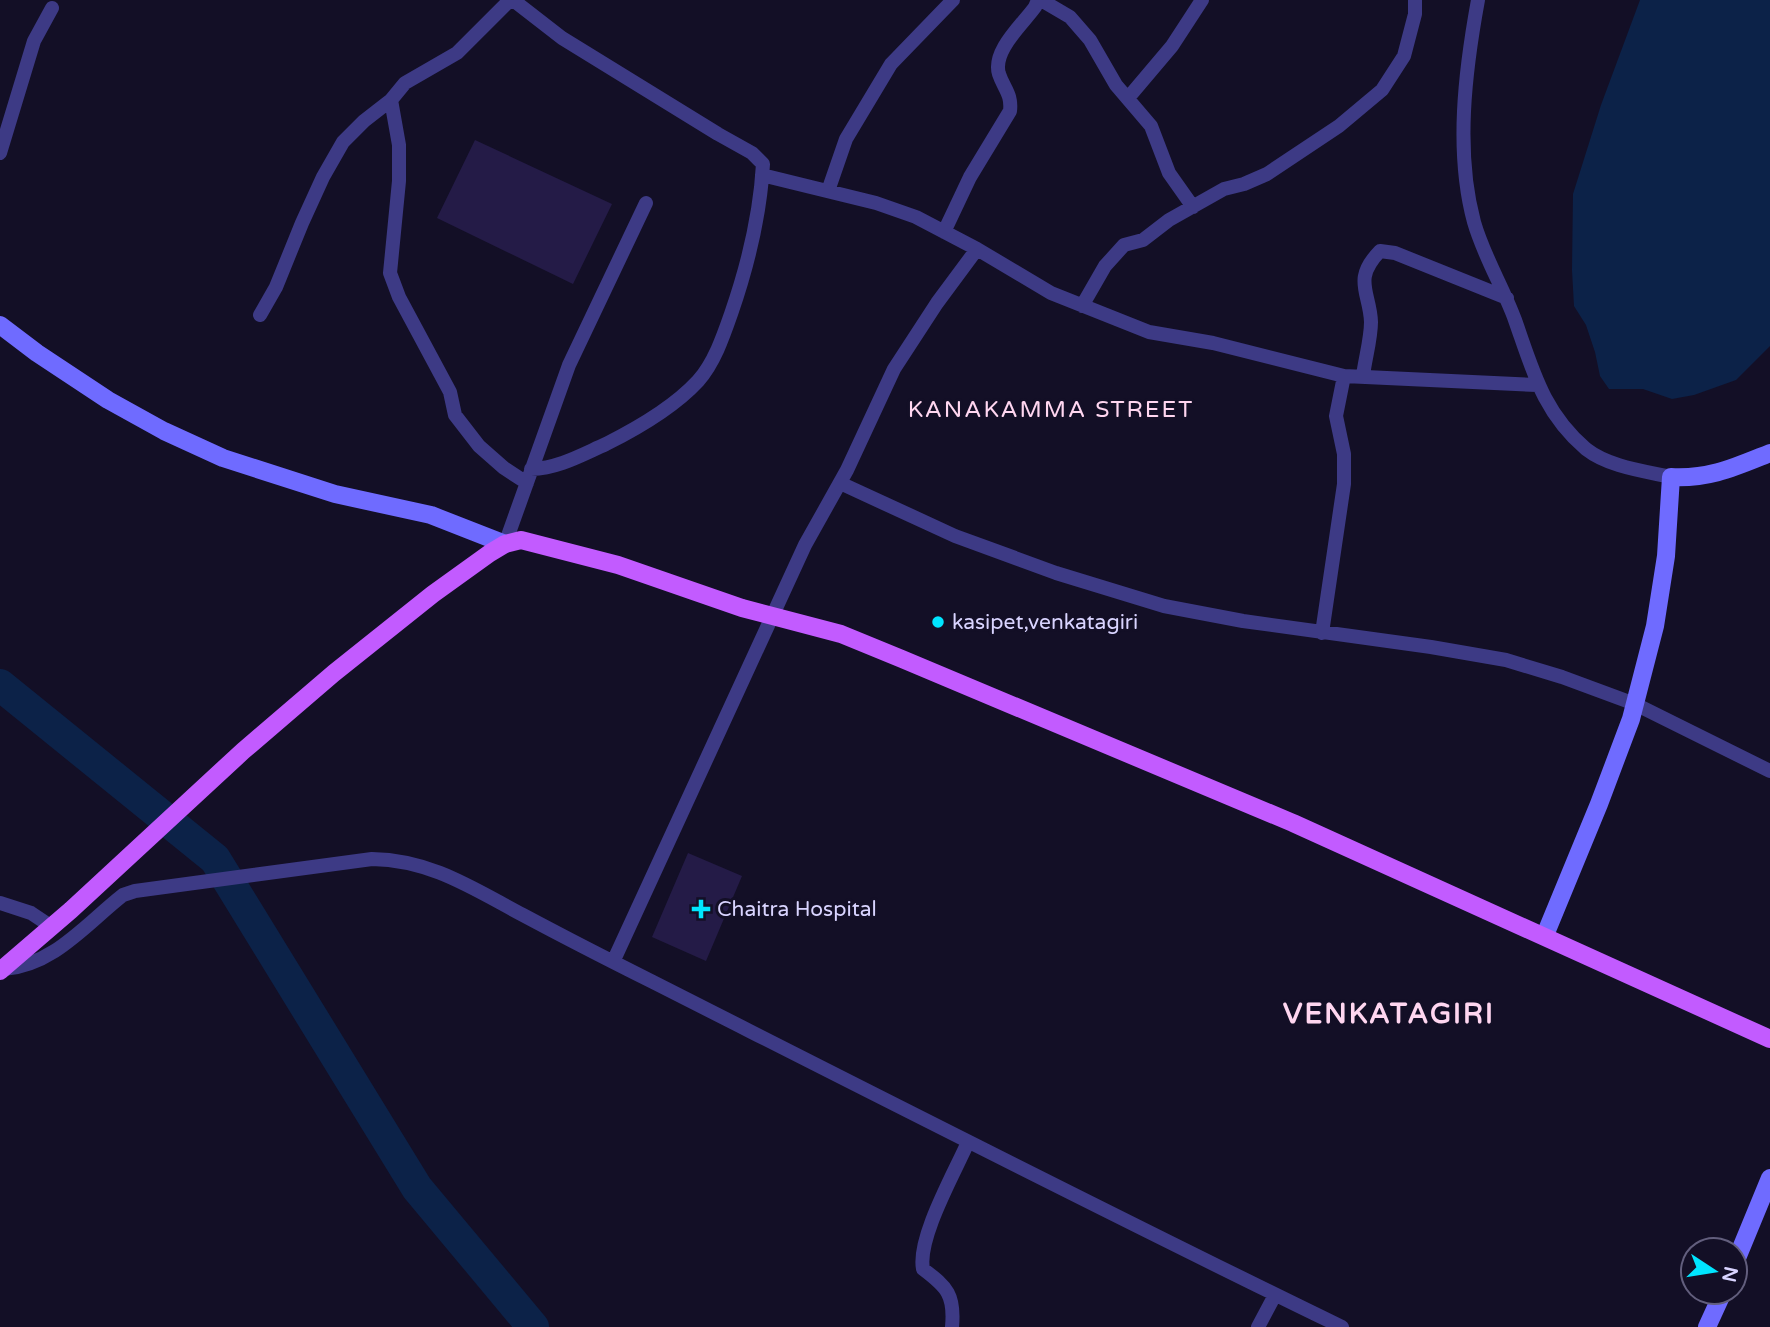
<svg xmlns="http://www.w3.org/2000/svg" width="1770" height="1327" font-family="'Varela Round',sans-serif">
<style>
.water{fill:#0c2248}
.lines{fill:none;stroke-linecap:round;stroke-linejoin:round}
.river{stroke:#0c2248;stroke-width:32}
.building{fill:#241b47}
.street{stroke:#3d3a85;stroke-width:14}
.secondary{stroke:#6f6bff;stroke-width:18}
.primary{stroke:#c25bff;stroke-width:18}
.poi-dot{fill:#00e5ff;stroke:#130f26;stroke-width:2.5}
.labels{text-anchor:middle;stroke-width:6;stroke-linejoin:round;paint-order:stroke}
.poi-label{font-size:21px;fill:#d9d4ff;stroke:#130f26;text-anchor:start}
.neighbourhood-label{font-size:23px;letter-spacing:2px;fill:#ffd6f0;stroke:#130f26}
.district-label{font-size:28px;font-weight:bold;letter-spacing:2px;fill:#ffd6f0;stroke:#130f26}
</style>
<rect width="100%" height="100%" fill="#130f26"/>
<path class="water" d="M1640,0h130v346l-34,34 -42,15 -22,4 -29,-10h-34l-9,-13 -5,-24 -9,-27 -12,-19 -2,-36 1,-76 28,-89z"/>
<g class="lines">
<path class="river" d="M0,685l215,174 202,329 116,139"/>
</g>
<path class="building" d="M475,140l137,64 -39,80 -136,-66z
M688,853l54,23 -36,85 -54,-24z"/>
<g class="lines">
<path class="street" d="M513,0l49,38 156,96 34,19 11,11c-3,53 -15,101 -32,150 -8,23 -17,49 -33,67 -24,26 -60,47 -92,63 -25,11 -47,24 -75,25
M1041,0l29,17 20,23 26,45 35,41 18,47 24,34
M1478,0c-13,71 -23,152 -4,222 10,35 29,65 41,98 18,51 28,92 71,129 23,18 58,22 85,28
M1128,98l44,-52 30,-46
M391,100l8,45v36l-9,92 9,24 51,95 5,23 24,31 25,22 23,15
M0,153l34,-112 18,-33
M762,175l114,28 40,14 61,32 74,44 98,39 64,11 131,33 193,9
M828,191l18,-52 45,-75 62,-64
M944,232l26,-55 40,-66c2,-17 -6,-22 -11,-37 -7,-23 23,-49 36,-67l3,-7
M1082,306l23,-40 19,-21 19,-5 26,-20 55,-31 20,-5 23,-10 72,-48 43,-36 22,-34 11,-42v-14
M260,315l16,-28 26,-64 21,-46 20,-35 21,-21 27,-21 14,-17 52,-30 53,-53
M1363,376c2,-17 8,-37 8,-54 -1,-30 -19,-42 9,-71l15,2 112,45
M840,483l115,53 101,37 108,33 79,15 188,26 75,13 56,17 73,27 135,67
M505,544l64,-179 77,-162
M1322,633l22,-149v-30l-8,-38 8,-40
M0,903l31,10 21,14
M613,962l192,-417 42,-75 47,-101 43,-66 40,-54
M4,969c50,-4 82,-45 119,-74l12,-4 237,-32c59,1 100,29 151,56 43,23 86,45 130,67 229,116 458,233 689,345
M952,1327c3,-32 -5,-40 -29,-58 -6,-31 32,-97 45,-127
M1258,1327l17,-32"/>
<path class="secondary" d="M0,325l37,28 71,47 56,31 59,27 112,36 96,21 74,29
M1545,935l54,-131 32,-85 24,-93 11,-70 5,-79c39,2 64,-10 99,-24
M1735,1263l35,-85
M1707,1327l16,-35"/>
<path class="primary" d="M0,971l71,-61 172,-159 91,-78 99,-79 57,-41 15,-9 16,-4 97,25 124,43 99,26 61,25 391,164 477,216"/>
</g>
<g class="poi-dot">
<circle cx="938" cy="622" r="7"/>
<path d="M697.5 898.5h7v7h7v7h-7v7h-7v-7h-7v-7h7z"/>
</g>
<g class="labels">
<g class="poi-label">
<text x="952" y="629">kasipet,venkatagiri</text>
<text x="717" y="916">Chaitra Hospital</text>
</g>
<g class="neighbourhood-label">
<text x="1051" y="417">KANAKAMMA STREET</text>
</g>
<g class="district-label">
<text x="1389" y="1023">VENKATAGIRI</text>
</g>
</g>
<g transform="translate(1714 1271) rotate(102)"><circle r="33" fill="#130f26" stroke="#625e7d" stroke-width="2"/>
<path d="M0-5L12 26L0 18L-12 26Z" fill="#00e5ff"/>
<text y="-10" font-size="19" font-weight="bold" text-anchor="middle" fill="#d9d4ff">N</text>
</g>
</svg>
